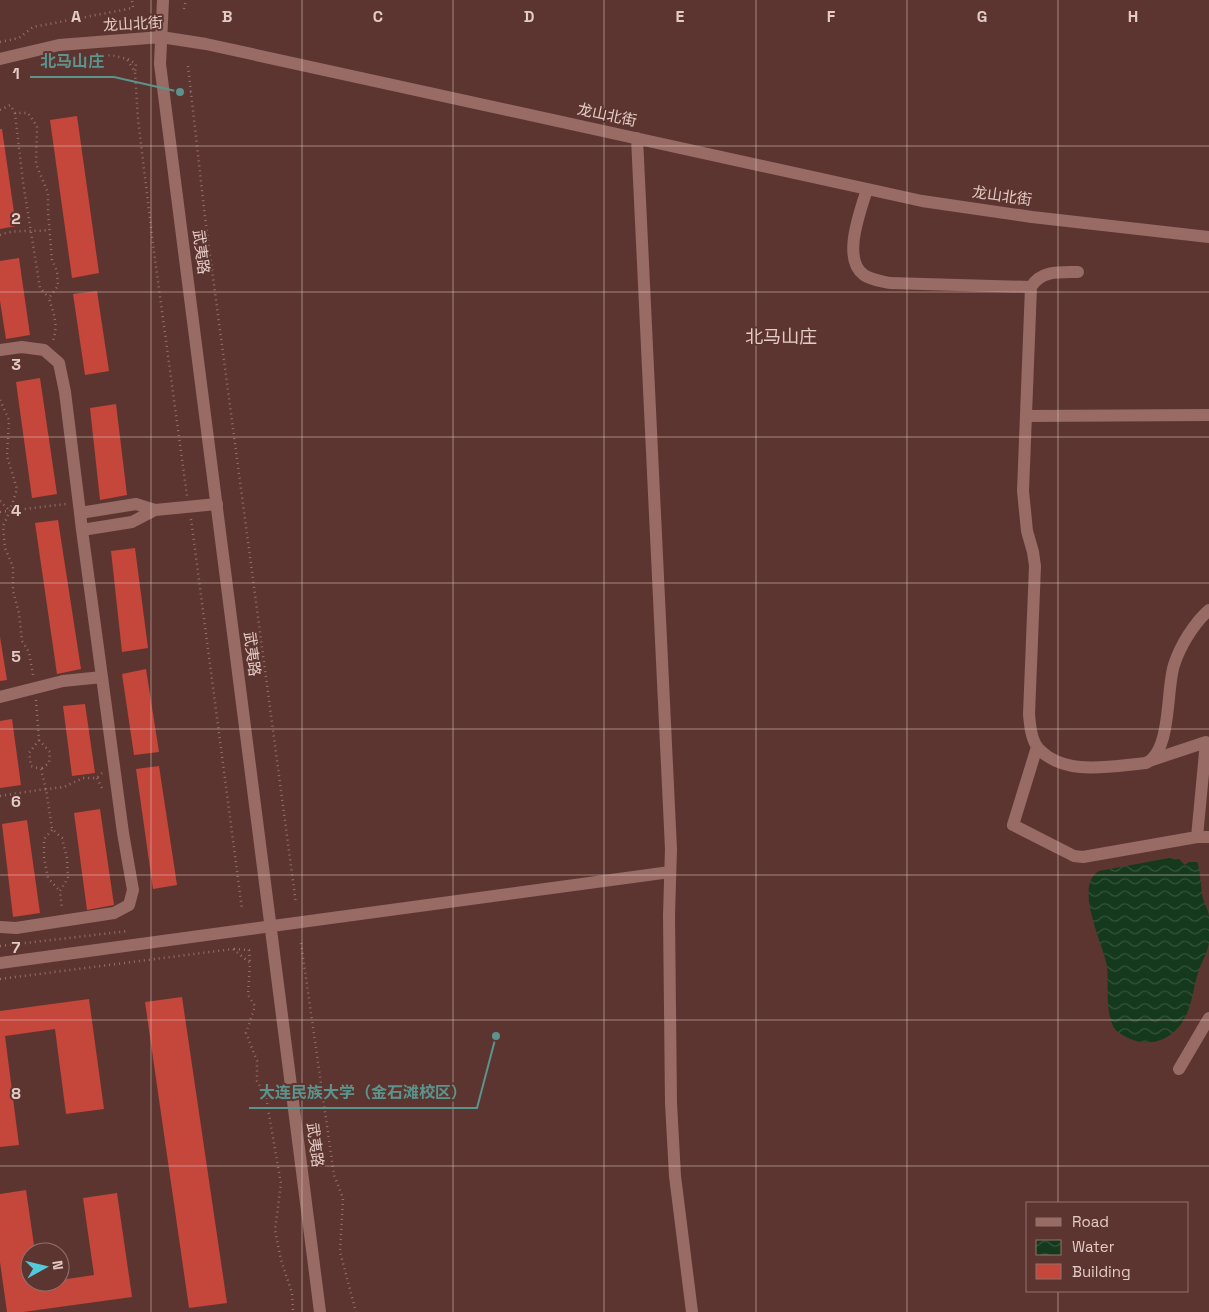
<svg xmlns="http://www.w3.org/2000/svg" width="1209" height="1312" font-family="'Space Grotesk','Noto Sans SC',sans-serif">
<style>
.water{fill:url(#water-waves)}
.building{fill:#c5463a}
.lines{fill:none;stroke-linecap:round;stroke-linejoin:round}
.path{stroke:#93716c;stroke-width:2.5;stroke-dasharray:1 4;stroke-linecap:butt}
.street{stroke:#986c65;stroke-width:12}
.secondary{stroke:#986c65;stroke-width:12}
.grid{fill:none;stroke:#e4cbc6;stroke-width:1;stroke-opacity:0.55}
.labels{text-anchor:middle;stroke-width:4;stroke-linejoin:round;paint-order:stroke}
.street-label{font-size:15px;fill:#e4cbc6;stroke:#5d3530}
.quarter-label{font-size:18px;fill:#e4cbc6;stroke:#5d3530}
.grid-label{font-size:16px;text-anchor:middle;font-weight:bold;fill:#e4cbc6;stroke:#5d3530;stroke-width:4;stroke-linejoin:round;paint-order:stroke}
.leader{fill:none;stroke:#5a948d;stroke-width:2}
.callout-dot{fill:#5a948d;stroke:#5d3530;stroke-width:2}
.callout-label{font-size:16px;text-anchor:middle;font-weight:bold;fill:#5a948d;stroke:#5d3530;stroke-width:4;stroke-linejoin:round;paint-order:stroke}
</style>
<defs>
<pattern id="water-waves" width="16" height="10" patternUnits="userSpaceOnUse" patternTransform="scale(1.25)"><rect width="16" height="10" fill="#14391c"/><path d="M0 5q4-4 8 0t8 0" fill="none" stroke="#36543c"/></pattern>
</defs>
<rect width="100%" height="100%" fill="#5d3530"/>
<path class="water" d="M1169,858l10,1 6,6 4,-3h8l1,2c2,10 3,20 4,30 1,8 6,14 7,22 0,7 0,18 0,26 -1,10 -7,19 -10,28 -5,14 -6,28 -11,41 -12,31 -43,41 -70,21 -14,-10 -9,-50 -11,-66 -4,-23 -34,-80 -8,-95z"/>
<path class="building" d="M77,116l22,157 -27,5 -22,-158z
M0,129h2l14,97 -16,3z
M19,258l11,77 -24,4 -6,-38v-40z
M97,291l12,80 -24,4 -12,-81z
M40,378l17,116 -25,4 -16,-116z
M116,404l11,91 -27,5 -10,-92z
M58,520l23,149 -24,5 -22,-151z
M135,548l13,100 -26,4 -11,-101z
M0,637l7,43 -7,1z
M146,669l13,83 -25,3 -12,-81z
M85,704l10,69 -23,3 -9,-70z
M12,719l9,66 -21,3v-67z
M159,766l18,119 -24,4 -17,-120z
M100,809l14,96 -27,5 -13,-97z
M27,820l13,93 -27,4 -11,-93z
M182,997l45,306 -38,5 -44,-306z
M89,999l15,110 -38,5 -11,-85 -50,7 14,109 -19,2v-136z
M26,1190l9,62h-5v30l9,1 21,-1v-2l34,-5 -11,-77 34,-5 15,104 -109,15h-16l-7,-50v-68z"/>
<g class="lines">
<path class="path" d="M184,9l2,-9
M0,42l19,-4 14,-11 100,-19 -1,-8
M128,59l8,5 -1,8
M44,63l67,-8 16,4 8,13 3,47 16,133 33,244
M188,66l17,151 91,687
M180,92h11
M0,110l10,-5 5,8h13l9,13 -1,38 12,29v19l4,48 5,11 1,15 -9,12c4,15 10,26 4,42
M15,113l8,69 17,106 9,10
M0,235c14,-6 33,-3 49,-5
M0,400l9,20 -2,36 10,33 -7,22 -7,15 2,22 8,19v24l6,22 3,28 7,11 4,23
M0,501l10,10
M0,512l66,-8
M191,519l51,390
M36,700l3,40 -10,13 2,13 10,3 5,20 18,-2 19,-9h14l5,-5
M39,740l11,12 -1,11 -8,6
M97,778l6,12
M0,796l46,-7 6,40 10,9 5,20 1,20 -8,13 2,18
M52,830l-8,9v18l4,21 12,13
M301,943l33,232 9,23 -3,54 16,60
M0,946l128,-15
M234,949l15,1 1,13
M0,979l233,-30 17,14 -2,32 7,11 -9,27 11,28v20l9,16 15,87 -6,46 6,30 11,33 1,19"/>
<path class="street" d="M161,37l45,7 716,157 110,16 177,20
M637,138l34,711 -2,66 2,188 4,73 17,136
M867,189c-6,21 -26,70 -3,86 7,5 17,6 26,8l141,4
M1078,272c-17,0 -37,-2 -47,15l-8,204 4,40 6,21 2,14 -6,148c1,11 2,25 9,34 26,29 73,18 108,15 26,-12 20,-74 28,-98 6,-19 20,-42 35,-55
M0,350l22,-3 22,3 15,13 6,29 15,121
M1026,416l183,-1
M155,510l-23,12 -50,8 -2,-17 56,-9 19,6 62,-6
M82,530l20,147
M0,697l63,-16 39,-4 21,156 10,57 -4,15 -15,8 -98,15 -16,-1
M1037,747l-24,78 61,31 9,1 114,-20h12
M1152,760l54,-18 -9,95
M0,963l670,-91
M1179,1069l30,-51"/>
<path class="secondary" d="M163,0l-3,64 160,1248
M0,59l59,-14 102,-8"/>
</g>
<path class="grid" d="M151,0v1312M302,0v1312M453,0v1312M604,0v1312M756,0v1312M907,0v1312M1058,0v1203M0,146h1209M0,292h1209M0,437h1209M0,583h1209M0,729h1209M0,875h1209M0,1020h1209M0,1166h1209M1058,1291v21"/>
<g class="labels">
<g class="street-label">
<text transform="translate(133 24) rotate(-3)" y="5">龙山北街</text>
<text transform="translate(607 115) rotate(12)" y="5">龙山北街</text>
<text transform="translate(1002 196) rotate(8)" y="5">龙山北街</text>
<text transform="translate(201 252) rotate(83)" y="5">武夷路</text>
<text transform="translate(252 654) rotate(83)" y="5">武夷路</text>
<text transform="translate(315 1145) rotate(83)" y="5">武夷路</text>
</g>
<g class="quarter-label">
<text x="781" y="343">北马山庄</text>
</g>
</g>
<g class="grid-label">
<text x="76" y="22">A</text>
<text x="227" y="22">B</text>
<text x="378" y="22">C</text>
<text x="529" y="22">D</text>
<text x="680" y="22">E</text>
<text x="831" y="22">F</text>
<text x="982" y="22">G</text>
<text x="1133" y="22">H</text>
<text x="16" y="79">1</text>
<text x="16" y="224">2</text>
<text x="16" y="370">3</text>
<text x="16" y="516">4</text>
<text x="16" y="662">5</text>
<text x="16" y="807">6</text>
<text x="16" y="953">7</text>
<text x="16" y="1099">8</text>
</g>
<path class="leader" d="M180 92L114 77H30M496 1036L477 1108H249"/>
<g class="callout-dot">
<circle cx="180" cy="92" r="5"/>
<circle cx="496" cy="1036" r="5"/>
</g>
<g class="callout-label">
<text x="72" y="67">北马山庄</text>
<text x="363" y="1098">大连民族大学（金石滩校区）</text>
</g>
<rect x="1026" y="1202" width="162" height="90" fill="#5d3530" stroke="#93716c"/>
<rect x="1036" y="1218" width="25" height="8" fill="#986c65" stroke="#93716c"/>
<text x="1072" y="1227" font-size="15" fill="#e4cbc6">Road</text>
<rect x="1036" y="1240" width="25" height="15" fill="url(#water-waves)" stroke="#93716c"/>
<text x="1072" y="1252" font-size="15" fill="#e4cbc6">Water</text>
<rect x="1036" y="1264" width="25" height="15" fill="#c5463a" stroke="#93716c"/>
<text x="1072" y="1277" font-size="15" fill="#e4cbc6">Building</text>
<g transform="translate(45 1267) rotate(82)"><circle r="24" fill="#5d3530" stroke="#93716c"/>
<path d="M0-4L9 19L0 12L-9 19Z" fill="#53cadc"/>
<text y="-8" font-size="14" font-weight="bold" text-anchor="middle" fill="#e4cbc6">N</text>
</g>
</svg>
